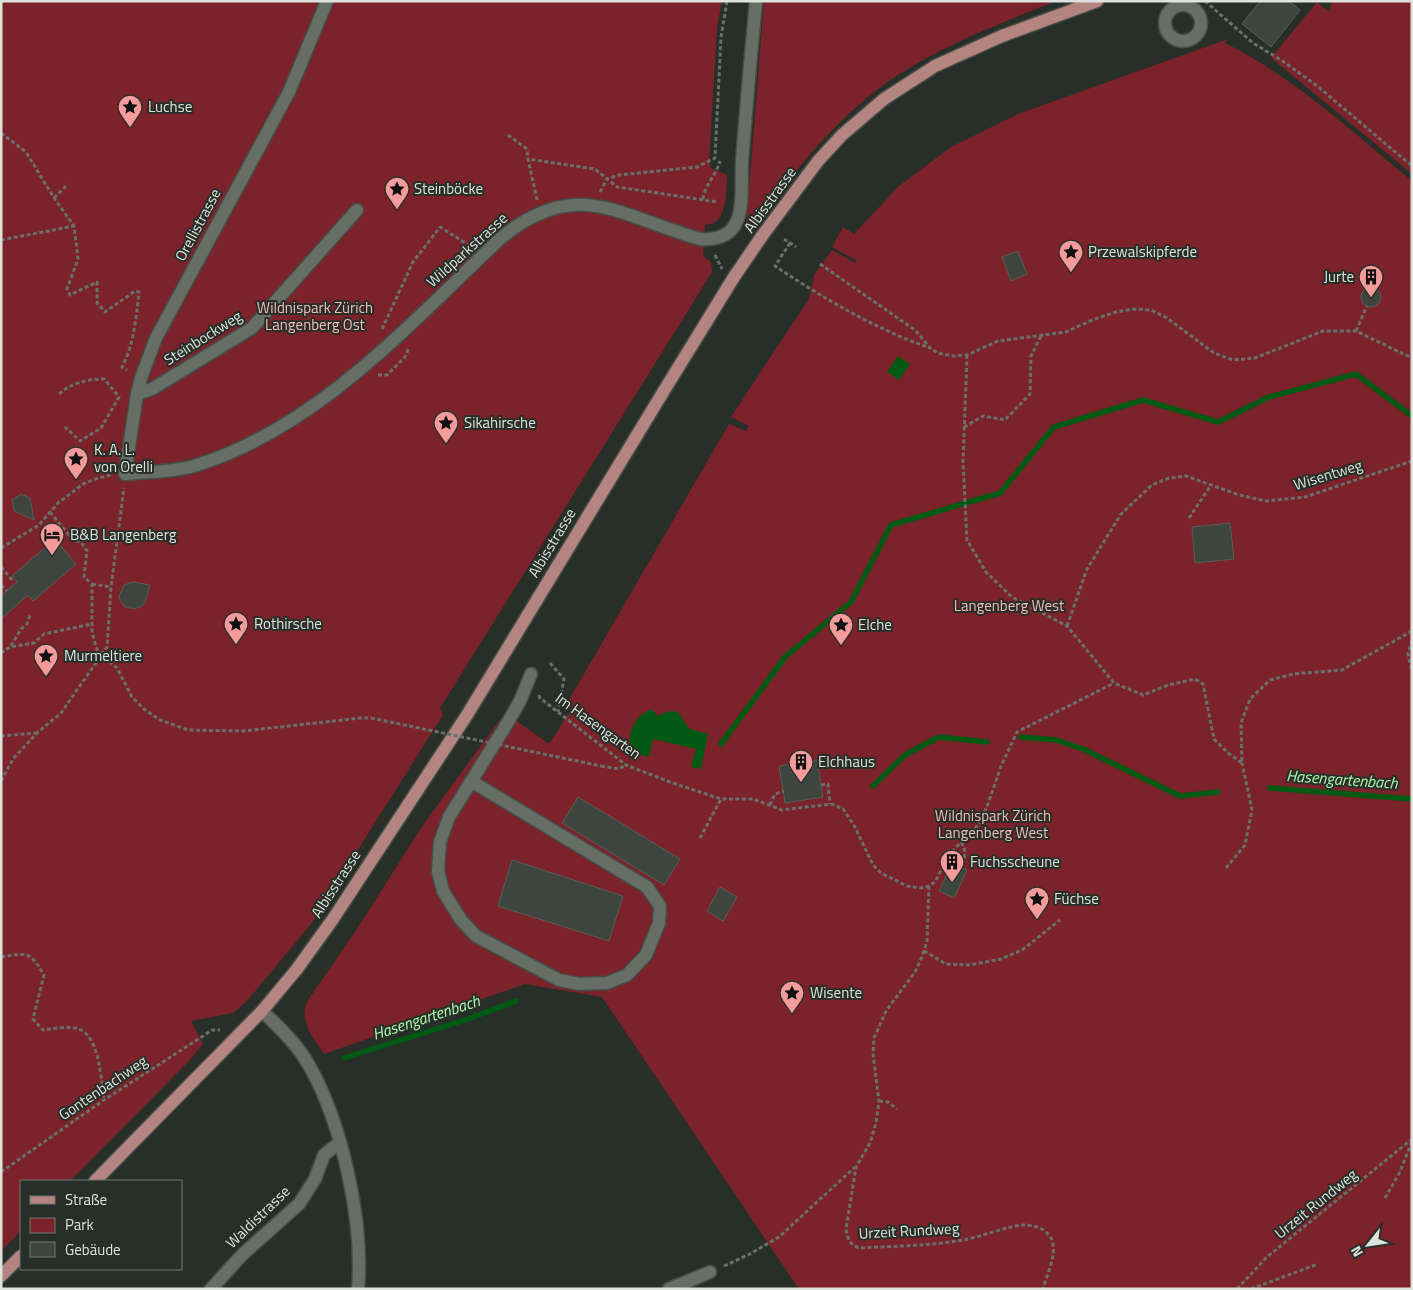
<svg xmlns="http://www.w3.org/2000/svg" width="1413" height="1290" font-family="'Titillium Web',sans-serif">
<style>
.green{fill:#7c222b}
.water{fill:#005a14}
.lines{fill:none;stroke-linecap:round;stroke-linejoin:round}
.stream{stroke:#005a14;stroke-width:5.5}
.building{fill:#3e453e;stroke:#565e56}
.minor-casing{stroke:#464c46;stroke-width:15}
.major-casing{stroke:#464c46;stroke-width:15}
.path{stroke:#696f69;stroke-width:3;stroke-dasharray:4 2.5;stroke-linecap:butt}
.minor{stroke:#666e66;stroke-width:12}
.major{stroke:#b38480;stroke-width:12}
.path-bridge{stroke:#696f69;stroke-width:3;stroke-dasharray:4 2.5;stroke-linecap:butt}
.labels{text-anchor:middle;stroke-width:4;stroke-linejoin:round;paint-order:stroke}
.poi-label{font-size:15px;fill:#dde2dd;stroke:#282f28;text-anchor:start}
.street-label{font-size:15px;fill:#dde2dd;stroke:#282f28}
.park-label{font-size:15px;fill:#f2bbbb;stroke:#282f28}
.water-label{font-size:16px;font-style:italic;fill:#aefab0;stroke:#282f28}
</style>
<rect width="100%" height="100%" fill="#282f28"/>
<path class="green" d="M1,1h721l-5,27 -8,134 2,6 16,7c-1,16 1,50 -22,50l-2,31 8,6 1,10 -3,5 -269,431 3,7 -132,209 -63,76 -15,13 -42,8 12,23 -13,16 -120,121h-49v50l-20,20z
M764,1h292c-52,21 -107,42 -155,72 -41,26 -77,63 -107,101 -14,18 -26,37 -39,56l-9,-3z
M1331,1h81v173l-141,-116 46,-56 13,10z
M1228,39l-3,4c69,34 127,89 187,138v1108h-613l-197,-292 -77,-13 -201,70c-11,-17 -26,-34 -16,-54l49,-71 64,-101 80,-110 13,8 3,-5 32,23 22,-34 -5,-5 163,-281 17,7 3,-5 -18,-9 78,-118 5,-24 18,-25 23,13 2,-2 -25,-14 11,-20 11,7 45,-48 52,-39 67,-33z"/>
<path class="water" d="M898,356l12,8 -11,16 -12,-8z
M649,710h4l5,6c23,-12 20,0 32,13l18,5 -7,35 -10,-2 5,-18 -43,-10 -4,18 -17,-4c-7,-16 2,-36 17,-43z"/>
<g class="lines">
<path class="stream" d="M1021,737l35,3 27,9 97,47 38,-4
M721,744l64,-87 66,-55 40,-77 109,-32 54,-66 89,-27 75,22 51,-25 87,-23 56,42
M873,786l32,-31 34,-18 48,5
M1270,788l142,11
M344,1058l124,-39 48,-18"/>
</g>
<path class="building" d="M1260,1h29l11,9 -29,37 -29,-23z
M1018,251l9,23 -16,7 -9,-24z
M1361 297a10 10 0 1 1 20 0a10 10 0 1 1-20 0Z
M21,494l9,4 4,22 -20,-9 -2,-11z
M1230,523l4,36 -39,4 -3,-36z
M55,539l21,25 -43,37 -5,-6 -27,24v-23l16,-14 -5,-6z
M133,582l17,3 -5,17 -3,4 -8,3 -9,-2 -5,-7 -1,-4 5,-11z
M817,760l6,37 -38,6 -6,-37z
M578,797l102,62 -16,26 -102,-62z
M512,860l111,36 -14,45 -111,-35z
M952,863l15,7 -13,28 -15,-7z
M720,887l17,10 -14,24 -16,-10z"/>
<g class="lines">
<defs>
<path id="minor" d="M327,1l-38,91 -133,246 -15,40 -4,16 -12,80c24,-2 49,-2 72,-9 123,-39 213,-142 304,-227 76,-63 120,-21 199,1 15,1 29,-2 36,-16 8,-15 5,-44 6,-61 4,-54 9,-107 14,-161
M1165 23a18 18 0 1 1 36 0a18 18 0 1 1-36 0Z
M137,394l15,-5 100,-61 105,-118
M471,781l176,106 13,19 -1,17 -13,32 -19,20 -20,8 -28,1 -20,-4 -83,-44 -15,-16 -18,-29 -5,-20 2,-29 9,-25 59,-95 12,-21 11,-27
M262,1011c18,17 36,34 48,56 32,57 54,156 48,222
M211,1289l32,-35 56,-50 16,-25 9,-24 15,-12
M669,1289l41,-17"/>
<path id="major" d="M95,1181l167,-170 35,-42 36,-50 134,-204 198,-326 69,-112 28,-41 56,-75 24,-26 42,-36 51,-33 67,-30 95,-35
M1,1276l20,-20"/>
</defs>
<use href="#minor" class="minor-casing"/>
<use href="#major" class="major-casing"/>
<path class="path" d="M1205,1l48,42 28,17 35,25 96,81
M1,133l25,19 28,46 20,28 4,33 -11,30 3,6 27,-13v21l8,9 30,-21 4,1c-3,26 -5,52 -17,75l5,3
M508,135l19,14 1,10
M600,192l7,-13 10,8 101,15
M54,198l14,-14
M703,199c2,-14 13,-24 17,-38
M537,200l-9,-41 67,10 12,10 12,-4 78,-8 18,-9 6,-121 6,-36
M784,239l12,8
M1,240l73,-14
M790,243l-15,23c48,32 100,63 155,82
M715,255l7,14
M820,264l95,66 16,19 7,4 15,3 14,-1 31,-14 68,-9 26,-12 24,-8 18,-3 17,1 16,8 47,35 19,7 22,-2 68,-27h33l56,27
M382,329l31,-67 27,-35 30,19
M1356,331l11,-25
M967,355l-4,108 4,77 19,32 26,25 55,29 47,57 29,12 25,-10 27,-6 8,5 11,55 14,14 14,10 -1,-40 9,-24 20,-19 23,-6 49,-4 70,-39
M378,375h9l18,-18 4,-9
M59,394c12,-11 29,-15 45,-15l15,18 -18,31 -21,13 -15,-14
M964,427l19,-11 22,4 25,-26 1,-38 10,-20
M50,512l23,28 8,2 6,9 -3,26 8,7v48l5,18 20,18 15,29 12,12 16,11 28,10 55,1 118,-13h10
M1189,518l22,-33
M1,548l38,-23 19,-22 25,-19 12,-5 16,-4
M1,567l11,13 2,-1
M92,584l19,3
M1,585l6,6
M1067,626l20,-57 34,-55 31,-29 17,-7 17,-2 53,19 27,6 39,-4 107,-36
M1412,640l-4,14 4,18
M11,646l10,-17 6,-5 3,-9
M1,653l9,-6 24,-4 10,-9 48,-10
M550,663l14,16 -6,33
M539,695l1,3 86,67 44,17 51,17h32l29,11 50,-6 11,5 12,18 18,38 8,8 26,13 14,2 8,-2 6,-4 13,-25 8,-10 15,-13 10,-13 7,-17 13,-38 16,-34 97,-49
M1,736l35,-3
M601,766l18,3 7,-4
M1,781l12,-22 24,-26 24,-20 46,-66 4,-60 13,-99
M821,785l7,-1 2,20
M770,805l5,-11 9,-3
M700,838l21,-39
M961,842c5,8 5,13 1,21
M1226,868l19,-23 7,-35 -10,-47
M929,886l-2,55 -5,16 -7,15 -29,39 -12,27 -1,16 6,47 -3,22 -6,20 -14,24 -10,62c2,10 3,15 13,19 35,-2 70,-2 104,-8 18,-3 44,-14 60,-15 8,0 19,2 25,9 13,14 -1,39 -5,55
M924,951l22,13 24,1 31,-6 21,-9 38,-30
M1,957c27,-5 29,-5 43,18l-11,44 10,11c10,-1 22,-4 32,-2 25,4 26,52 29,72
M879,1101l9,1 9,7
M1,1172l103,-72 96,-62 12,-8h8
M1385,1198l15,-26 12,-31
M724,1266l24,-11 31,-18 76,-70
M1237,1289l30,-32 145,-118
M1251,1289l67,-25"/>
<use href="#minor" class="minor"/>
<use href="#major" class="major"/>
<path class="path-bridge" d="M371,718l230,48"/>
</g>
<defs>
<symbol id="sight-pin" viewBox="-11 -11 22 30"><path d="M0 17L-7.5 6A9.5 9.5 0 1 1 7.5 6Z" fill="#f59b9b" stroke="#282f28"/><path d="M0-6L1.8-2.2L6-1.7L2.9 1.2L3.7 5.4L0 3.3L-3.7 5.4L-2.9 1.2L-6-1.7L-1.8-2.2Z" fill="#111"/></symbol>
<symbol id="building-pin" viewBox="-11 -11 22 30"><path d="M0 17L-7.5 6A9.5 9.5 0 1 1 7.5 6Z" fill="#f59b9b" stroke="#282f28"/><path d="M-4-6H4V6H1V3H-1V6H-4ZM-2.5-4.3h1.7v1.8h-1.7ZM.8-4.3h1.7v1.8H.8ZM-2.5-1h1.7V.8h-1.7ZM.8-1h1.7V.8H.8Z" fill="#111"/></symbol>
<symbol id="hotel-pin" viewBox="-11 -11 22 30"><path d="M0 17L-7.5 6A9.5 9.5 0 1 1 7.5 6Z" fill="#f59b9b" stroke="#282f28"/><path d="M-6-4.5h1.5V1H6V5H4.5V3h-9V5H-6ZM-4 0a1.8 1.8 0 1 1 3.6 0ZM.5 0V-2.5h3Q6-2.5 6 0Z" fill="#111"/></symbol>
</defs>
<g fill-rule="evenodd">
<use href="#sight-pin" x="116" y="93" width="28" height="38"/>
<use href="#sight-pin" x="383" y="175" width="28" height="38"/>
<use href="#sight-pin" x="1057" y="238" width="28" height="38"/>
<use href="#building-pin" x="1357" y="263" width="28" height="38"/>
<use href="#sight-pin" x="432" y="409" width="28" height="38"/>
<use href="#sight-pin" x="62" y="445" width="28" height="38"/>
<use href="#hotel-pin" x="38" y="521" width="28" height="38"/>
<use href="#sight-pin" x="222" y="610" width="28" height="38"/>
<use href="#sight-pin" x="827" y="611" width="28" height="38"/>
<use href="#sight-pin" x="32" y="642" width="28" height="38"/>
<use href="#building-pin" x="787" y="748" width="28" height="38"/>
<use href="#building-pin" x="938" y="848" width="28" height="38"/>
<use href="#sight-pin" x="1023" y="885" width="28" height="38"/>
<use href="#sight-pin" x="778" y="979" width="28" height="38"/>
</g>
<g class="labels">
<g class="poi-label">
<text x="148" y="112">Luchse</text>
<text x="414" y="194">Steinböcke</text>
<text x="1088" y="257">Przewalskipferde</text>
<text x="1354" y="282" text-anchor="end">Jurte</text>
<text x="464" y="428">Sikahirsche</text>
<text x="94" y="455">K. A. L.<tspan x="94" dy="17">von Orelli</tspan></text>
<text x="70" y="540">B&amp;B Langenberg</text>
<text x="254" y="629">Rothirsche</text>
<text x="858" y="630">Elche</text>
<text x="64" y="661">Murmeltiere</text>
<text x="818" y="767">Elchhaus</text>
<text x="970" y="867">Fuchsscheune</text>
<text x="1054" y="904">Füchse</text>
<text x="810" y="998">Wisente</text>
</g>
<g class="street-label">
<text transform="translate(770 200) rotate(-54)" y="5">Albisstrasse</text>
<text transform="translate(198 225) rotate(-62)" y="5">Orellistrasse</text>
<text transform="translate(467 250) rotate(-42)" y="5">Wildparkstrasse</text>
<text transform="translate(203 338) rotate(-32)" y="5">Steinbockweg</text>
<text transform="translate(1328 475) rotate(-17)" y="5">Wisentweg</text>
<text transform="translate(552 543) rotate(-59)" y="5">Albisstrasse</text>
<text transform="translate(598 726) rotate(36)" y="5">Im Hasengarten</text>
<text transform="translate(336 884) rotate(-57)" y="5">Albisstrasse</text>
<text transform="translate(103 1088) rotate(-34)" y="5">Gontenbachweg</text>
<text transform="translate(1316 1204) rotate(-39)" y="5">Urzeit Rundweg</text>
<text transform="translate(258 1217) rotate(-44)" y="5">Waldistrasse</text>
<text transform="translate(909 1231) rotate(-3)" y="5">Urzeit Rundweg</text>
</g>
<g class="park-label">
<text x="315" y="313">Wildnispark Zürich<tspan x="315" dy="17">Langenberg Ost</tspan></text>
<text x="1009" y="611">Langenberg West</text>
<text x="993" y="821">Wildnispark Zürich<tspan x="993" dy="17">Langenberg West</tspan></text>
</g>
<g class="water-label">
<text transform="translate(1342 779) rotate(4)" y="6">Hasengartenbach</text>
<text transform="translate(426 1017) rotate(-18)" y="6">Hasengartenbach</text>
</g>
</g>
<rect width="1413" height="1290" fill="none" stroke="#dde2dd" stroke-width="5"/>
<rect x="20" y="1180" width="162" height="90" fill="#282f28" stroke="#707770"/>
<rect x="30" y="1196" width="25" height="8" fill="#b38480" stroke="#707770"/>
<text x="65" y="1205" font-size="15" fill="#dde2dd">Straße</text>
<rect x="30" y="1218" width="25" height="15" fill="#7c222b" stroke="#707770"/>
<text x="65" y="1230" font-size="15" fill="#dde2dd">Park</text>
<rect x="30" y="1242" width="25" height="15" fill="#3e453e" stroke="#707770"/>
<text x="65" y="1255" font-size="15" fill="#dde2dd">Gebäude</text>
<g transform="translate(1368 1245) rotate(240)" stroke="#282f28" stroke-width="4" paint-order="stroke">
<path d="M0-4L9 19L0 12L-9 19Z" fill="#dde2dd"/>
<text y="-8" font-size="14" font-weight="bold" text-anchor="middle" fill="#dde2dd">N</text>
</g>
</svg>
